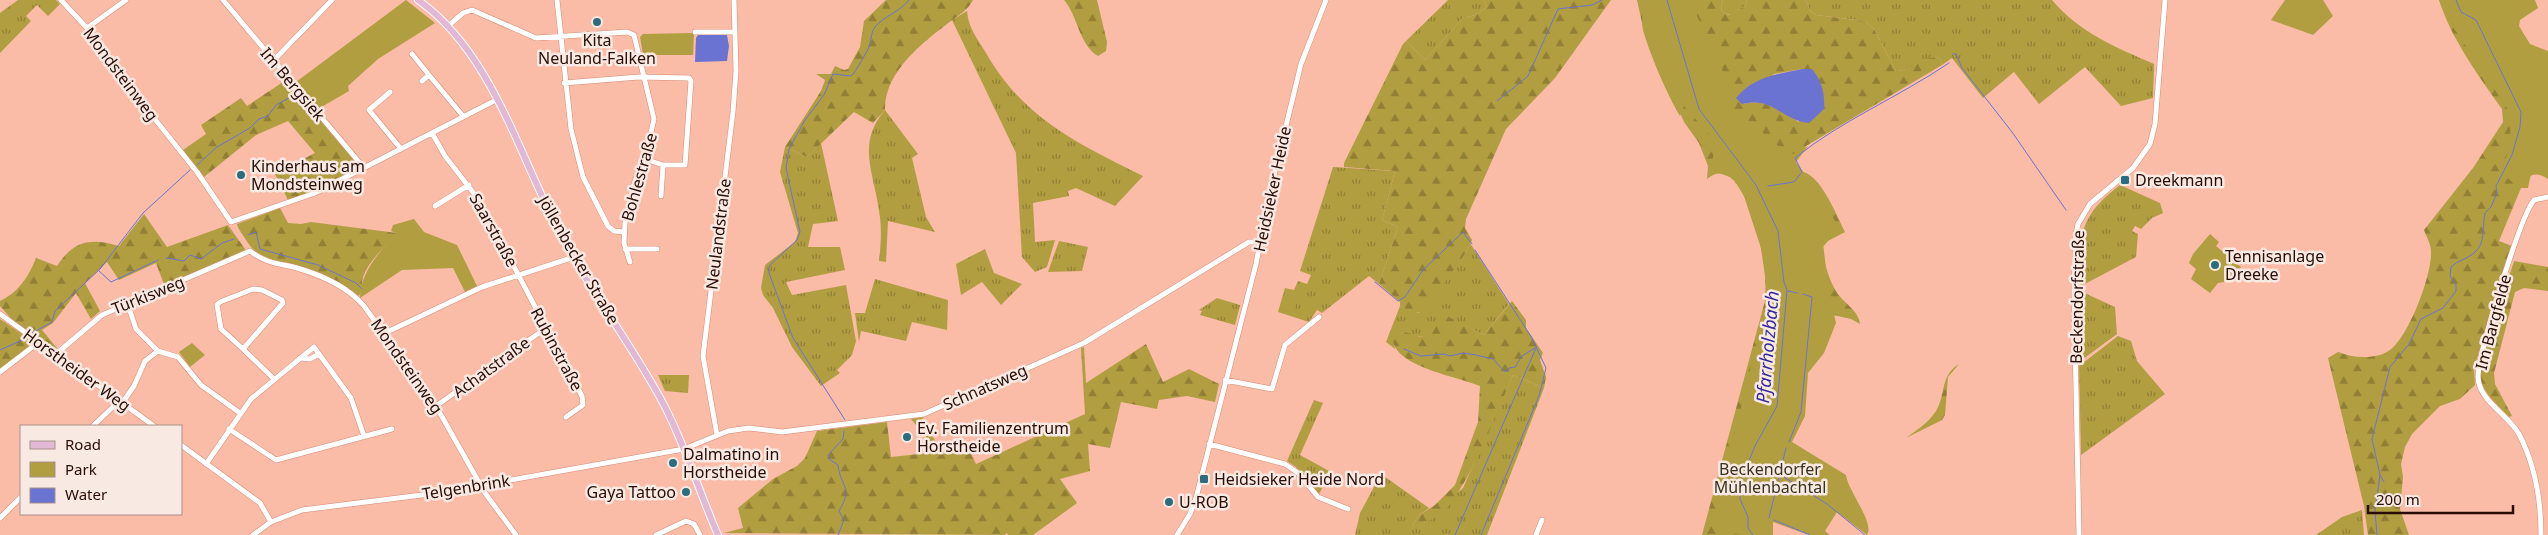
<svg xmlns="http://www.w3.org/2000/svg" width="2548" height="535" font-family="'Noto Sans',sans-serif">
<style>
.grass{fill:url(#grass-tufts)}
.forest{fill:url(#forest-firs);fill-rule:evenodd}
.park{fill:#b19e41}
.water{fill:#6b73d2}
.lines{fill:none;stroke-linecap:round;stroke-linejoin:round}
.stream{stroke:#6b73d2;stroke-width:1}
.minor-casing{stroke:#d68b74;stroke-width:6}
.major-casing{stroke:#fff;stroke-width:8}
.minor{stroke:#fff;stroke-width:5}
.major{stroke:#e2b8d6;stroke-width:6}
.poi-dot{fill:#2a6d7e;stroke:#f9e9e3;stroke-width:2}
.labels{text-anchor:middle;stroke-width:5;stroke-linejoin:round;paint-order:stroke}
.poi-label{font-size:16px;fill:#280c05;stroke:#f9e9e3;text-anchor:start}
.street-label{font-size:16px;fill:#280c05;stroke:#f9e9e3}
.park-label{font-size:16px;fill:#38331e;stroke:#f9e9e3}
.water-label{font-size:18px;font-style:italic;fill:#33299a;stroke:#f9e9e3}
</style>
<defs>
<pattern id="grass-tufts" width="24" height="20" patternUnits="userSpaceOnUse" patternTransform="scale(1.25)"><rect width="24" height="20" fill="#b19e41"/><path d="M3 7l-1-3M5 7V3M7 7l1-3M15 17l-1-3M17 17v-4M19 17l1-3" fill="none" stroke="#907f34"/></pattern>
<pattern id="forest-firs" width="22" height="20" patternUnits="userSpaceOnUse" patternTransform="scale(1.25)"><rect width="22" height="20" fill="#b19e41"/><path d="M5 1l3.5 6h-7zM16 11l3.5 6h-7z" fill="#907f34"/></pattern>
</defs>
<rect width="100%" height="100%" fill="#fabba7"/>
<path class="grass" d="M18,0h38l4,4 -12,12 -11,-11 -11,11 5,5 -31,32v-40z
M1448,0h36l3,7 -12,8 -13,4 -37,41 -19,-19z
M1723,0h24l-2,6 -15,9 -8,-3 -1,-7z
M1806,0h246c28,33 63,47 102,64l-1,34 -32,8 -36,-39 -46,37 -25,-32 -31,26 -31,-40 -10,7 -2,-7c-17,-3 -27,13 -44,13l-22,-42 -9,-8 -49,-6 -6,-4z
M967,11c1,16 11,29 19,42 37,65 92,91 157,123l-28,30 -39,-18 -8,3 1,5 -36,7 2,39 20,-2 -8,27 -12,5 -13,-15 -6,-104 -64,-133z
M885,110l33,44 -6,4 14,59 9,15 -47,-11 -2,41 -7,-1c2,-17 3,-34 0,-50 -5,-39 -23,-67 6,-101z
M821,143l17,78 -25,3 -5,23h32l5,23 -59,12 6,13 54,-10 10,56 -4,14 -15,15 3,3 -19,13 -29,-39 -19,-39 -10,-13 -2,-7 4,-23 30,-23 3,-9 -18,-61 5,-25 22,10z
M1333,167l62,4 -13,49 16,7 -19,57 -10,-8 -47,37 -5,-3 -8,12 -31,-10 7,-24 9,2 4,-9 9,3 4,-9 -11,-4z
M2120,185l40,18 3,10 -11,5 -11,11 -6,-3 -3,5 6,3 -2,23 -55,29 -2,-2c0,-48 0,-68 41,-99z
M1059,241l29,6 -6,24 -34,1z
M1470,243l39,61 -25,31 -41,-20 -11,20 -7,2 -12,-1 -19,9 1,4 -9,-7 14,-36 19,7 48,-62z
M985,249l9,24 28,11 -21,21 -19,-23 -21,13 -5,-31z
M875,279l73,21 -1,30 -35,-8 -6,19 -45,-10 -2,11 -4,-29h10z
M2080,291l35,16 2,27 -38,28z
M1217,298l23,7 -5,20 -35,-10 2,-4 -3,-1z
M2118,336l13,5 6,20 28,33 -84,61 -2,-89z
M658,375h31l-1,18 -23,-2z
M1513,375l31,13 -57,147h-132l5,-22 21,-39 48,34 -11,8 -6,10 9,3 4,-8 38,-33z
M1314,400l9,3 -23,52 31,17 -12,22 -23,-27 -9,-6z
M2362,510l2,25h-48l26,-18z"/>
<path class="forest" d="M886,0h87c-6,11 -12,13 -22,21 -28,21 -67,51 -66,89l-12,13 -19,-11 -47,45 -22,-10 36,-56 4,-11 -9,-6h15l4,-8 9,4 4,-1 12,-22 4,-26z
M1064,0h33l10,42 -1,9 -8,5c-19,-11 -20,-40 -34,-56z
M1484,0h127l-56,78 -49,51 -40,90 -1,9 7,12 -5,11 -42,59c-8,6 -16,0 -25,-4v-4l-21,-18 19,-57 -16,-7 13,-49 -51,-4v-4l59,-119 3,-3 19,19 37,-41 13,-4 12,-8z
M1637,0h14l120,214 -17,321h-52l64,-238c-1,-12 0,-24 -2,-35 -4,-22 -23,-111 -57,-83l1,-13 -9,-23 -15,-21 -40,-90z
M1685,0h38l-2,5 1,7 7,3 16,-9 2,-6h59l4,11 6,4 49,6 9,8 22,42c17,0 27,-17 44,-13l2,7 -136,81 -8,10 -1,5 -43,-10 -70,-138zM1802,69l-3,53c-21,-12 -32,-24 -57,-18l32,-30z
M2439,0h23l8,12 62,157 -4,19h-7l-22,53 13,5 -38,122 1,17 -15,14 -20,7 -28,28 -7,13 -4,17 2,13 -3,32 9,26h-41l-4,-29 -36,-148 10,-6c15,6 38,8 52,-2 19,-14 42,-75 41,-98 0,-8 -4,-14 -7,-22l49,-62 30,-46 -1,-13c-24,-34 -50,-69 -63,-109z
M286,80l72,84 -1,4 -46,24 -23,8 -13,-26 40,-21 -27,-32 -32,14 -52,42 -21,-27 23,-16 -5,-9 40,-27 6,8z
M1804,172c18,6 33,44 41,60l-17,9 -6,7c3,17 6,30 15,45 8,11 21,17 23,31l-9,-5 -18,-4 -37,-142z
M280,208l8,15 13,1 10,-2 86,11c-11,13 -28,27 -34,44 -2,7 0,12 -4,19 -14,-9 -28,-19 -44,-25 -27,-10 -52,-3 -69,-31 -3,-5 -8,-11 -9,-16z
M144,214l23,33 61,-22 17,24 -1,3 -79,35 -9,-24 -37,17 -12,-18 -22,21 15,28 -9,8 -15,-26 -23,30 -11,7 15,18 -3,2 -40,-28 -14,-16v-5c18,-8 29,-25 36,-43l21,8c17,-26 34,-28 62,-20z
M2514,261l34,6v24l-24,-3 -9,4 -21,81 1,11 17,32 -3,1c-9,-10 -25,-23 -28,-37 -4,-16 27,-98 33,-119z
M1512,301l14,19v8l17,25 -3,7 6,17 -2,11 -31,-13c-14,30 -54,146 -88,146l-4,9 -9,-4 6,-10 17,-11 20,-20 23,-63 2,-36c-21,-9 -83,-19 -87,-45l9,-10 18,6 11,-2 12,-21 41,21z
M0,319l31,21 2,5 -33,24z
M1146,344l17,38 26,-13 30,15 -4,18 -28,-6 -28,4 -2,9 -36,-7 -11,46 -22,-4 2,27 -30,8 17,24 -44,32h-25l-1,-2 -2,2 -281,-2 19,-5 -5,-20 35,-29 24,-13 8,-8 12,-27 70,-9 4,35 47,-5 -27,-33 13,-2 -4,5 25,30 17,-7 6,2 8,17 109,-50 -4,-66 3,-1 2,36z
M1959,364l-11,13 -3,38 -3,5 -36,18c11,-8 22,-15 30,-27 10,-16 4,-36 23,-47z"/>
<path class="park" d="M406,0l29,23 -57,36 -30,27 1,5 -31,18 -22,-27z
M1640,0h59l-2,16 25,53 11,39 55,46h5l15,-8 -12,16 28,38 12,23 -10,7 -3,13 6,50 7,30 -12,30 -16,20 -3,43 -13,26 54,33c2,16 29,48 21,60l-30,-23 -12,19 5,4h-21l-36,-13v13h-29l-32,-7 53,-220 1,-25 -5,-35 -17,-52 -11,-18 -17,-6c-5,-9 -5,-18 4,-25l-36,-41 -4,10c-14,-24 -29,-59 -37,-86 -2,-10 1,-20 -3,-30z
M2285,0h38l10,16 -20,19 -42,-15z
M2439,0h96l3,8 -18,12 -1,6 11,18 18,7v128c-13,-9 -21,-4 -28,9l-19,-15c8,-22 13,-41 6,-65l-58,-87z
M694,33l-1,22h-50l-3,-18 3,-3z
M414,219l10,13 33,13 20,41 -12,6 -12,-24 -51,2 -42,28c0,-26 20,-46 36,-65l-5,-2 2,-6z
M2210,234l9,8 -3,4 25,21 -11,14 -12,2 -8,10 -19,-14 5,-10 -7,-6 4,-9z
M1286,289l13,4 -5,20 -14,-4z
M192,343l13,12 -15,12 -11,-15z"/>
<path class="water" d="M698,35h29l2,11 -2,15 -32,1 1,-24z
M1802,69h10c10,12 13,25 12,40l-15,14c-28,-3 -36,-27 -67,-19l-6,-6c17,-21 41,-24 66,-29z"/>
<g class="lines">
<path class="stream" d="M1667,0l32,109 57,76 22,46 6,51 3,8 -10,116 -22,40 -14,34 -1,19 8,18v11l5,7
M1953,54h3l6,14 50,64 54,78
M1497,101l31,-25 30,-67 34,-4 10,-5
M197,165l20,-18 33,-19 9,-9 9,-3 8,-11 20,-11
M1768,186l26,-4 8,-10 -7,-14c47,-38 104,-61 154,-95
M248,235l8,-3 4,17 58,16 38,18 6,6
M1475,250l57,88 14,30 -7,28 -58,139
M166,258l18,3 6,-6 11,4 21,-16 12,-4
M98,270l13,12 47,-22
M1375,282l23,19 7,-4 18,-27 40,-38 9,12
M1788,291l9,2
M32,333l20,-11 3,-11 45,-42 43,-56 47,-43
M1404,349l17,7 23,-2 6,2 13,-3 13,2 17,4 11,12h4l1,-3 6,-1 7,-11 13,-8
M0,350l27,-12
M845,420l-52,-82 -24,-65v-7l28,-26 3,-8 -14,-64 3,-19 16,-29 19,-25 9,-21 18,2 3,-3c5,-8 10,-16 14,-24 4,-8 2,-15 7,-22 10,-12 24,-14 34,-27
M1789,442l12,-30 11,-115 -9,-3
M1779,474l48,30 38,31
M2380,475l4,7
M1769,518l17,-70
M1774,520l36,15
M838,535l6,-15 -5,-9c15,-26 2,-21 -1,-46l-9,-6 -1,-4 15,-16 1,-8
M1455,535l81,-187
M2377,535l-2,-24 5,-36 -8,-36 18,-72 19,-23 12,-25 22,-11 13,-17v-6l-6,-9 1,-9c7,-7 17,-8 24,-15 11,-9 7,-26 10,-39l6,-6 6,-14 -1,-7 16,-31 8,-28 1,-15 -45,-92 -15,-8 -5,-12"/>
<defs>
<path id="minor" d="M61,0l26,28 63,85 47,59 34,50 84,-29 181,-93
M223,0l141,168
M557,0l14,129 12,48 25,49 6,5 10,1
M448,26l15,-13 9,-3 64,28 91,-6 7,3 20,84 -6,27 -14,38 -9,39 -1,20 6,19
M87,28l39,-28
M695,32h40
M412,54l17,21 -7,6
M273,61l59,-61
M429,75l34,41
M564,83l75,-6 50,1 2,3 -6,84h-22l-21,-7
M390,92l-21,18 32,39
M432,133l13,23 34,44 103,196 1,9 -17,12
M661,196l2,-31
M435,206l34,-21
M625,249h32
M253,289l9,1 20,10 1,3 -40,46 -22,-20 -4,-24 3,-3z
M128,305l8,24 22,22
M0,314l154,112
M385,333l97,-46 92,-30
M243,349l31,30
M56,354l46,-39 148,-64c17,13 28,12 47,17 24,7 50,18 67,38l72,100 49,87 31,42
M319,354l32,44 13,38
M0,372l39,-30
M1225,380l47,9 13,-44 34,-28
M123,402l11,-16 11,-25 13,-10 20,6 23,28 39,28
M436,406l110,-78
M93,426l27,-26
M229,429l47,31 116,-31
M717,435l-14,-79 30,-244 3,-41 -2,-71
M1209,444l76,20 13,9 20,24 30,12
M181,445l79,58 11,19
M206,464l45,-65 63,-52 5,7 -9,5 -10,-1
M0,518l21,-21
M253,535l18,-13 31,-12 136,-17 246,-44 44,-18 21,-3 33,4 142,-18 160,-71 165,-101h10
M656,535l30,-14 8,3 6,11
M1177,535l13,-21 6,-16 60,-234 13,-68 32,-132 25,-64
M1536,535l6,-15
M2079,535l-5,-244 2,-57 2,-10 12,-20 43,-36 17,-24 5,-20 10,-124
M2541,535c0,-34 -6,-70 -22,-101 -11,-20 -41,-33 -41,-58 1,-24 42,-159 56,-176l14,-3"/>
<path id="major" d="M418,0c74,52 101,156 142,233 31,60 73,113 104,172 22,42 35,87 54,130"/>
</defs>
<use href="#minor" class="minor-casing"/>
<use href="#major" class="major-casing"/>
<use href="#minor" class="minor"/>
<use href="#major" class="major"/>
</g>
<g class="poi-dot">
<circle cx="597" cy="22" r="5"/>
<circle cx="241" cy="175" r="5"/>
<rect x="2120" y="175" width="10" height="10" rx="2.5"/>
<circle cx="2215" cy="265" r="5"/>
<circle cx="907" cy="437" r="5"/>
<circle cx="673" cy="463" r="5"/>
<rect x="1199" y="474" width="10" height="10" rx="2.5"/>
<circle cx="686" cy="492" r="5"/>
<circle cx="1169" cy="502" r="5"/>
</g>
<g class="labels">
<g class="poi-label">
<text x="597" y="46" text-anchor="middle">Kita<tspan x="597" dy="18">Neuland-Falken</tspan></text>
<text x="251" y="172">Kinderhaus am<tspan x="251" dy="18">Mondsteinweg</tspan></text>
<text x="2135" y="186">Dreekmann</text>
<text x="2225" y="262">Tennisanlage<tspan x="2225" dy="18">Dreeke</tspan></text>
<text x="917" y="434">Ev. Familienzentrum<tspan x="917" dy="18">Horstheide</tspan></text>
<text x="683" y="460">Dalmatino in<tspan x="683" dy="18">Horstheide</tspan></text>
<text x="1214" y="485">Heidsieker Heide Nord</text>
<text x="676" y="498" text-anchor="end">Gaya Tattoo</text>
<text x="1179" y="508">U-ROB</text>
</g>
<g class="street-label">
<text transform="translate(121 74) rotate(53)" y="6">Mondsteinweg</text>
<text transform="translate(293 84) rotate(50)" y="6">Im Bergsiek</text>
<text transform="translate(639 177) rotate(-74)" y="6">Bohlestraße</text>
<text transform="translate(1272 189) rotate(-78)" y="6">Heidsieker Heide</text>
<text transform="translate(494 230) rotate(61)" y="6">Saarstraße</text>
<text transform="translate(718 234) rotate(-83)" y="6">Neulandstraße</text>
<text transform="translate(579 260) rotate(60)" y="6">Jöllenbecker Straße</text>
<text transform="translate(148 295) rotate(-22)" y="6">Türkisweg</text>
<text transform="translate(2077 297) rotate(-89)" y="6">Beckendorfstraße</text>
<text transform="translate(2493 322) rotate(-75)" y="6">Im Bargfelde</text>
<text transform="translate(557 349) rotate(62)" y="6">Rubinstraße</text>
<text transform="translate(407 366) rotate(55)" y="6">Mondsteinweg</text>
<text transform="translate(491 367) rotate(-36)" y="6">Achatstraße</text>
<text transform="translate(77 370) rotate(36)" y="6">Horstheider Weg</text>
<text transform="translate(985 387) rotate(-24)" y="6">Schnatsweg</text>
<text transform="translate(466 487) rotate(-9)" y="6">Telgenbrink</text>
</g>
<g class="park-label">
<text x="1770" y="475">Beckendorfer<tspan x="1770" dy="18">Mühlenbachtal</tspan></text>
</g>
<g class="water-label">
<text transform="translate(1768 347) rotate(-85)" y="6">Pfarrholzbach</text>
</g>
</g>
<rect x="20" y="425" width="162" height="90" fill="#f9e9e3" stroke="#a5918a"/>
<rect x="30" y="441" width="25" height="8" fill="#e2b8d6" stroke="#a5918a"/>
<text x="65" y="450" font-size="15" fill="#280c05">Road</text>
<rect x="30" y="462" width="25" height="15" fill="#b19e41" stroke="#a5918a"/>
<text x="65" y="475" font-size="15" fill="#280c05">Park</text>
<rect x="30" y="488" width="25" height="15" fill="#6b73d2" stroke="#a5918a"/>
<text x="65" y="500" font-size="15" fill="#280c05">Water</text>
<path d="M2368 505v8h145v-8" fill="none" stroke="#280c05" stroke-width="2.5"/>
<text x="2376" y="505" font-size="15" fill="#280c05" stroke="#f9e9e3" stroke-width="4" paint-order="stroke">200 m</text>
</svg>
